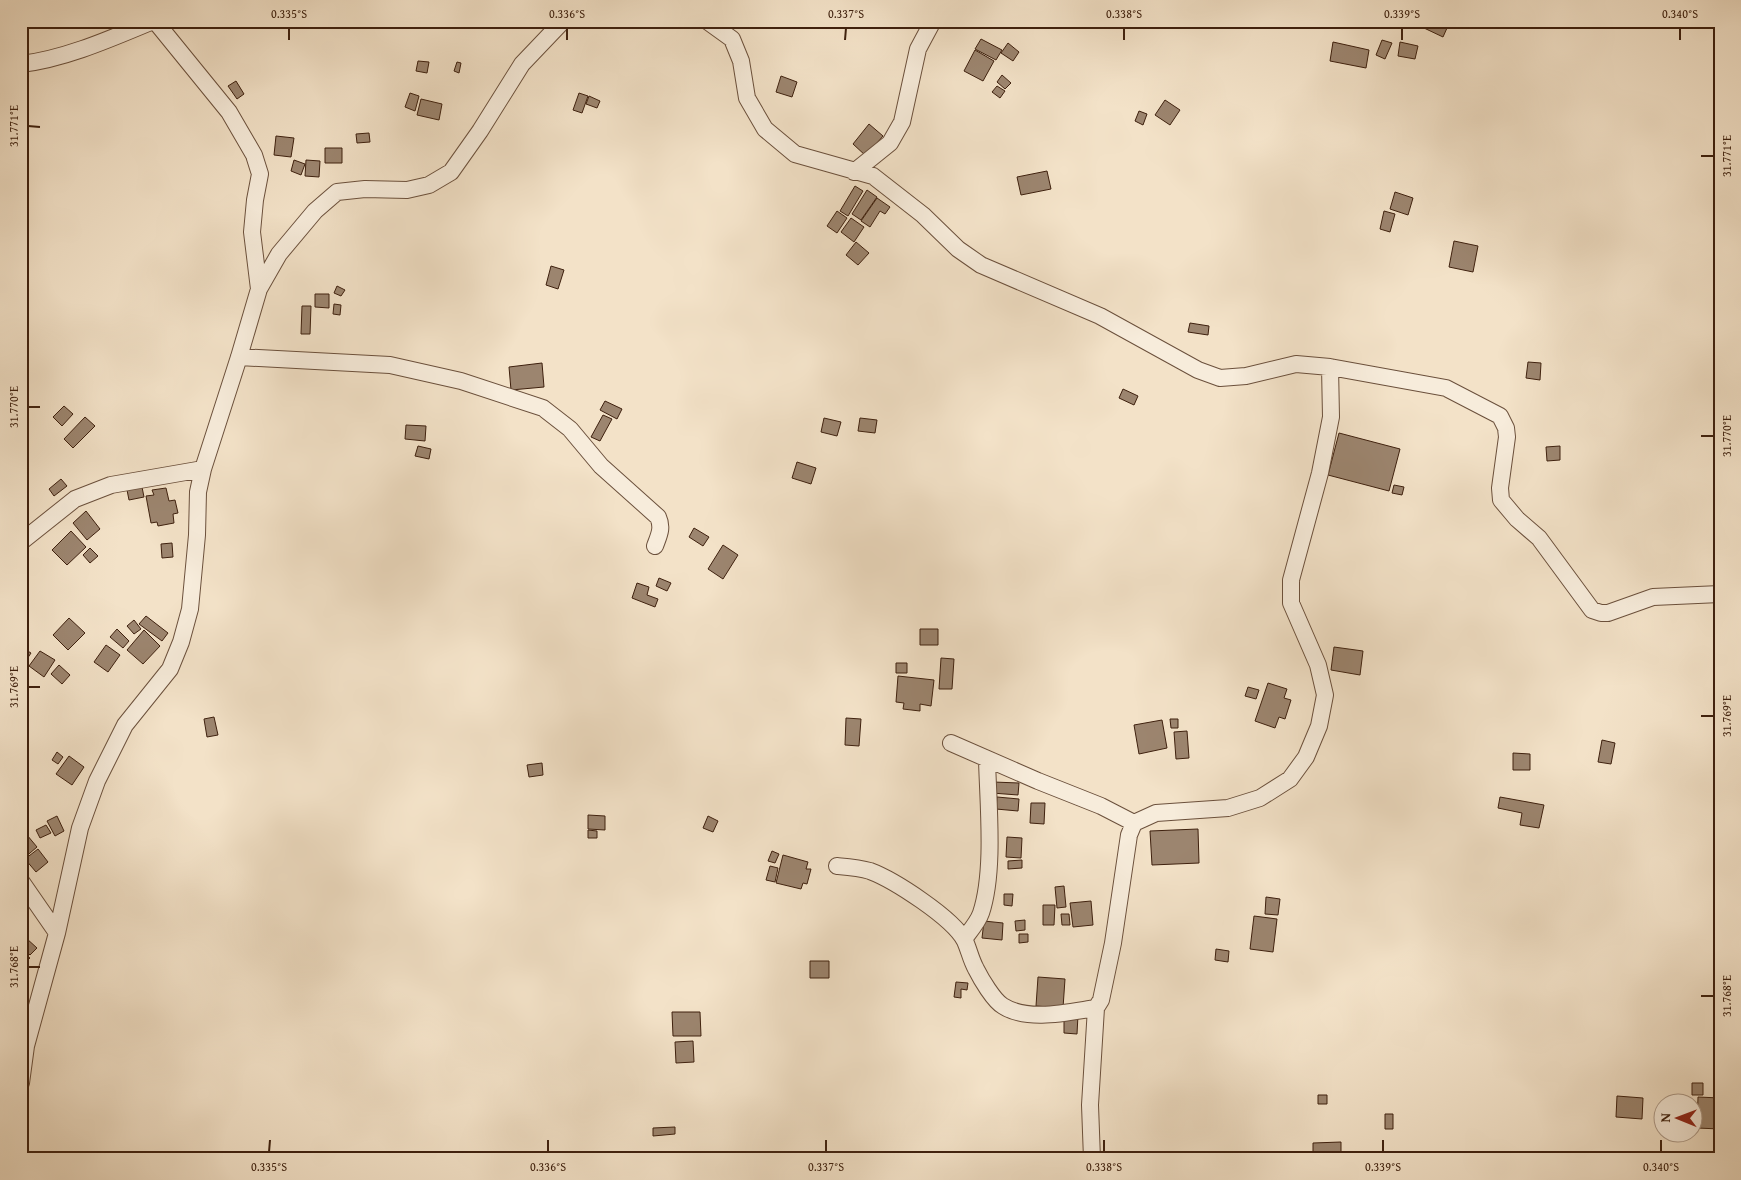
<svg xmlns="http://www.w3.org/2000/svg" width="1741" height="1180" font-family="'Gentium Book Plus',serif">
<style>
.building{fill:#9c856f;stroke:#3e200e}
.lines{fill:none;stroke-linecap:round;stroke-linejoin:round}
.street-casing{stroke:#6b503c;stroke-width:18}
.street{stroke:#f7ecdb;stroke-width:16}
.ticks{fill:none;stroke:#3e200e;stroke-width:2}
.neatline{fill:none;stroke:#3e200e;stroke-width:2}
.ticks-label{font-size:12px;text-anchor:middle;fill:#3e200e}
</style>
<rect width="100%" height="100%" fill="#f3e2c8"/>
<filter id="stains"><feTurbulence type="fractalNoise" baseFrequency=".004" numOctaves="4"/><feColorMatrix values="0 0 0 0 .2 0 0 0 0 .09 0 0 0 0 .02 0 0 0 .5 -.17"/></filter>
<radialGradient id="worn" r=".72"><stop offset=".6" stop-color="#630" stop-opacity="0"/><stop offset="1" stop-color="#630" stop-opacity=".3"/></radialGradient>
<path class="building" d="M324,21h8v5h-8z
M333,21h20v5h-20z
M1428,21h4l15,7 -4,9 -19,-9z
M981,39l21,11 -6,10 -21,-11z
M1382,40l10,3 -7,16 -9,-4z
M1333,42l36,8 -3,18 -36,-7z
M1400,42l18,4 -3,13 -17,-3z
M1008,43l11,9 -6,9 -12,-8z
M975,50l19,11 -11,20 -19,-10z
M418,61l11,1 -2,11 -11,-2z
M457,62l4,1 -2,10 -5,-2z
M1002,75l9,8 -6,6 -8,-7z
M781,76l16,6 -5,15 -16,-5z
M236,81l8,13 -7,5 -9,-13z
M997,86l8,5 -5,7 -8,-6z
M410,93l9,3 -4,15 -10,-4z
M579,93l9,3 -6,17 -9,-3z
M589,96l11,5 -3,7 -11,-4z
M421,99l21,5 -3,16 -22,-5z
M1165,100l15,10 -10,15 -15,-10z
M1139,111l8,3 -4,11 -8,-4z
M869,124l14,12 -17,20 -13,-12z
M369,133l1,9 -13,1 -1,-9z
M276,136l18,2 -3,19 -17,-2z
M325,148h17v15h-17z
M294,160l11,4 -4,11 -10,-4z
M306,160l14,1 -1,16 -14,-1z
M1047,171l4,18 -30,6 -4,-18z
M855,186l8,5 -15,25 -8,-5z
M867,190l10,7 -16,23 -9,-6z
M1395,192l18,6 -5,17 -18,-6z
M877,198l13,9 -5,7 -5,-3 -10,16 -9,-6z
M837,211l10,7 -10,15 -10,-7z
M1384,211l11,3 -5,18 -10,-3z
M851,218l13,9 -10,15 -13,-10z
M1454,241l24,5 -5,26 -24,-5z
M856,242l13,11 -11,12 -12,-10z
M551,266l13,4 -6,19 -12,-4z
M337,286l8,4 -4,6 -7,-3z
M315,294h14v14l-14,-1z
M334,304l7,1 -1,10 -7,-1z
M302,306h9l-1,28h-9z
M1190,323l19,3 -1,9 -20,-3z
M1528,362l13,1 -1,17 -14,-2z
M542,363l2,24 -33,3 -2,-23z
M1123,389l15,7 -4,9 -15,-7z
M605,401l17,8 -5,10 -17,-9z
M64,406l9,8 -11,12 -9,-9z
M603,415l9,4 -12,22 -9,-4z
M85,417l10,9 -22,22 -9,-9z
M824,418l17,4 -4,14 -16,-4z
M860,418l17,2 -2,13 -17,-2z
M406,425l20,1 -1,15 -20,-2z
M1339,433l61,16 -11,42 -61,-16z
M418,446l13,3 -2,10 -14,-3z
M1560,446v14l-13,1 -1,-14z
M797,462l19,6 -5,16 -19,-6z
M61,479l6,7 -13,10 -5,-7z
M1394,485l10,2 -2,8 -10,-2z
M142,487l2,10 -15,3 -2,-10z
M166,488l3,13 6,-1 3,13 -5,1 1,9 -16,3 -1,-4 -6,1 -5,-27 8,-1 -2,-5z
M86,511l14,18 -13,11 -14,-17z
M694,528l15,9 -6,9 -14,-9z
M71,531l15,16 -19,18 -15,-15z
M172,543l1,14 -11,1 -1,-14z
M723,545l15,10 -15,24 -15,-10z
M90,548l8,8 -8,7 -7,-8z
M659,578l12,5 -4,8 -11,-5z
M637,583l12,4 -2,8 11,4 -3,8 -23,-9z
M146,616l22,17 -6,8 -23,-17z
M69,618l16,15 -17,17 -15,-15z
M134,620l7,9 -7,5 -7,-8z
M117,629l12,12 -6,7 -13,-11z
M920,629h18v16h-18z
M144,630l16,16 -17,18 -16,-14z
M106,645l14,10 -12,17 -14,-10z
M21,647l10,6 -10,15z
M1334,647l29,4 -3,24 -29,-5z
M40,651l15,9 -11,17 -15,-11z
M941,658l13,1 -2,30h-13z
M896,663h11v10h-11z
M59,665l11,10 -8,9 -11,-10z
M898,676l36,4 -3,26 -11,-2v7l-17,-2 1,-6 -8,-1z
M1268,683l19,6 -3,9 7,2 -6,19 -6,-2 -4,11 -20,-7z
M1248,687l11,3 -3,9 -11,-3z
M214,717l4,18 -11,2 -3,-18z
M846,718l15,1 -2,27 -14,-1z
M1170,719h8v9h-7z
M1162,720l5,28 -28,6 -5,-29z
M1187,731l2,27 -13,1 -2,-27z
M1602,740l13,3 -4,21 -13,-2z
M57,752l6,5 -5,7 -6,-4z
M1513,753l17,1v16h-17z
M69,756l15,11 -12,18 -16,-11z
M542,763l1,12 -14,2 -2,-12z
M993,782l26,1 -1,12 -26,-2z
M997,797l22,2 -1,12 -22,-2z
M1500,797l44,8 -5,23 -19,-3 2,-12 -24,-5z
M1031,803h14l-1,21 -14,-1z
M588,815l17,1v14l-17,-1z
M57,816l7,15 -9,5 -8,-15z
M708,816l10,5 -5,11 -10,-4z
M46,825l5,8 -11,5 -4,-8z
M1198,829l1,34 -47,2 -2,-34z
M588,830l9,1v7h-9z
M27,835l10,12 -14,12 -2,-3v-16z
M1007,837l15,1 -1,20 -15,-1z
M38,849l10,13 -12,10 -11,-13z
M772,851l7,3 -4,9 -7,-2z
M783,855l25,7 -2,7h5l-4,15 -4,-1 -2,6 -25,-6z
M1022,860v8l-14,1v-8z
M770,866l8,2 -3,14 -9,-2z
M1064,886l2,21 -9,1 -2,-21z
M1004,894h9l-1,12 -8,-1z
M1266,897l14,2 -2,16 -13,-1z
M1091,901l2,24 -20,2 -3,-24z
M1043,905h12l-1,20h-11z
M1061,914h8l1,11h-8z
M1254,916l23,3 -4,33 -23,-3z
M1025,920v10l-9,1 -1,-10z
M984,921l19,2 -1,17 -20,-2z
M1019,934h9v8l-9,1z
M26,938l11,10 -7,7 -9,-9v-4z
M1216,949l13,2 -1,11 -13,-2z
M21,951l9,7 -9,8z
M810,961h19v17h-19z
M1038,977l27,2 -2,29 -27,-2z
M956,982l12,1 -1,7 -6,-1v9l-7,-1z
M672,1012h28l1,24h-28z
M1064,1015h14l-1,19 -13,-1z
M693,1041l1,21 -18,1 -1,-21z
M1692,1083h11v12h-11z
M1318,1095h9v9h-9z
M1617,1096l26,2 -1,21 -26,-2z
M1698,1097l22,1v31l-23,-1z
M1385,1114h8v15h-8z
M675,1127v7l-22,2v-8z
M1341,1142v13l-28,1v-13z"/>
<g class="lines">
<defs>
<path id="street" d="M155,21l74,91 25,43 6,19 -5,26 -3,32 7,57
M707,21l25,18 9,22 6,37 18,31 30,25 78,22 50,39 35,34 23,16 119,51 98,54 22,8 26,-2 50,-12 34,3 116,21 54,28 6,12 1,9 -7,51 1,12 16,19 22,19 53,72 9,3h7l45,-16 67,-3
M21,64c44,-5 91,-26 132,-43
M854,172l36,-29 12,-21 16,-73 15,-28
M239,357l151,8 71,16 82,27 27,21 31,37 57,51c5,11 1,18 -3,29
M21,542l54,-43 36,-14 92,-16
M951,743l87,38 63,25 33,17
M837,866c11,1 23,2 33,5 24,9 83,47 95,70 4,9 6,19 11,28 5,10 18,32 27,37 25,16 66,6 93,2
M21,881l36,52
M964,939c6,-8 14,-17 17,-26 14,-42 7,-109 6,-154
M21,1083l5,-37 31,-113 23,-105 17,-47 28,-56 45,-56 11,-27 9,-33 7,-74 1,-43 5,-23 36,-112 20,-68 20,-35 36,-43 22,-19 28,-3 42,1 22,-5 22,-13 29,-41 42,-67 41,-43
M1092,1159l-2,-54 6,-97 5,-8 12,-57 16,-108 5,-12 22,-10 72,-5 32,-10 30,-19 16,-22 13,-31 6,-31 -7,-30 -27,-62v-23l29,-107 11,-56 -1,-50"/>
</defs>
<use href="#street" class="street-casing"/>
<use href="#street" class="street"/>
</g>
<path class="ticks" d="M289,40v-12M567,40v-12M845,40l1,-12M1124,40v-12M1402,40v-12M1680,40v-12M28,126l12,1M1701,156h13M28,407h12M1701,436h13M28,687h12M1701,716h13M28,967h12M1701,996h13M269,1152l1,-12M548,1152v-12M826,1152v-12M1104,1152v-12M1383,1152v-12M1661,1152v-12"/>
<rect width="1741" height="1180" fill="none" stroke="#f3e2c8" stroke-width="55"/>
<g transform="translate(1678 1118) rotate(271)"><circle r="24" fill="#f7ecdb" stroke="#ad9a89"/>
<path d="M0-4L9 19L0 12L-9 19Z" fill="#8f2418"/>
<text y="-8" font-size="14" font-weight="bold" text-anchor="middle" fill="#3e200e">N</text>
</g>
<rect x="28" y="28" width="1686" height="1124" class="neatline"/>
<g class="ticks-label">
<text x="289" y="18">0.335°S</text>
<text x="567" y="18">0.336°S</text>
<text x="846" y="18">0.337°S</text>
<text x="1124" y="18">0.338°S</text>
<text x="1402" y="18">0.339°S</text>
<text x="1680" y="18">0.340°S</text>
<text transform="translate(14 126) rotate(-90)" y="4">31.771°E</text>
<text transform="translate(1727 156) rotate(-90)" y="4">31.771°E</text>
<text transform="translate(14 407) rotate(-90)" y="4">31.770°E</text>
<text transform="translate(1727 436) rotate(-90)" y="4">31.770°E</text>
<text transform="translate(14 687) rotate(-90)" y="4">31.769°E</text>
<text transform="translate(1727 716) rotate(-90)" y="4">31.769°E</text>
<text transform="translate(14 967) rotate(-90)" y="4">31.768°E</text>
<text transform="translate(1727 996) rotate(-90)" y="4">31.768°E</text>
<text x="269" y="1171">0.335°S</text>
<text x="548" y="1171">0.336°S</text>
<text x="826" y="1171">0.337°S</text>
<text x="1104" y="1171">0.338°S</text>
<text x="1383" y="1171">0.339°S</text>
<text x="1661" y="1171">0.340°S</text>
</g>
<rect width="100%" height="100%" filter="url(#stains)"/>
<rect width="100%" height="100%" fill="url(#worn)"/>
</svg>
